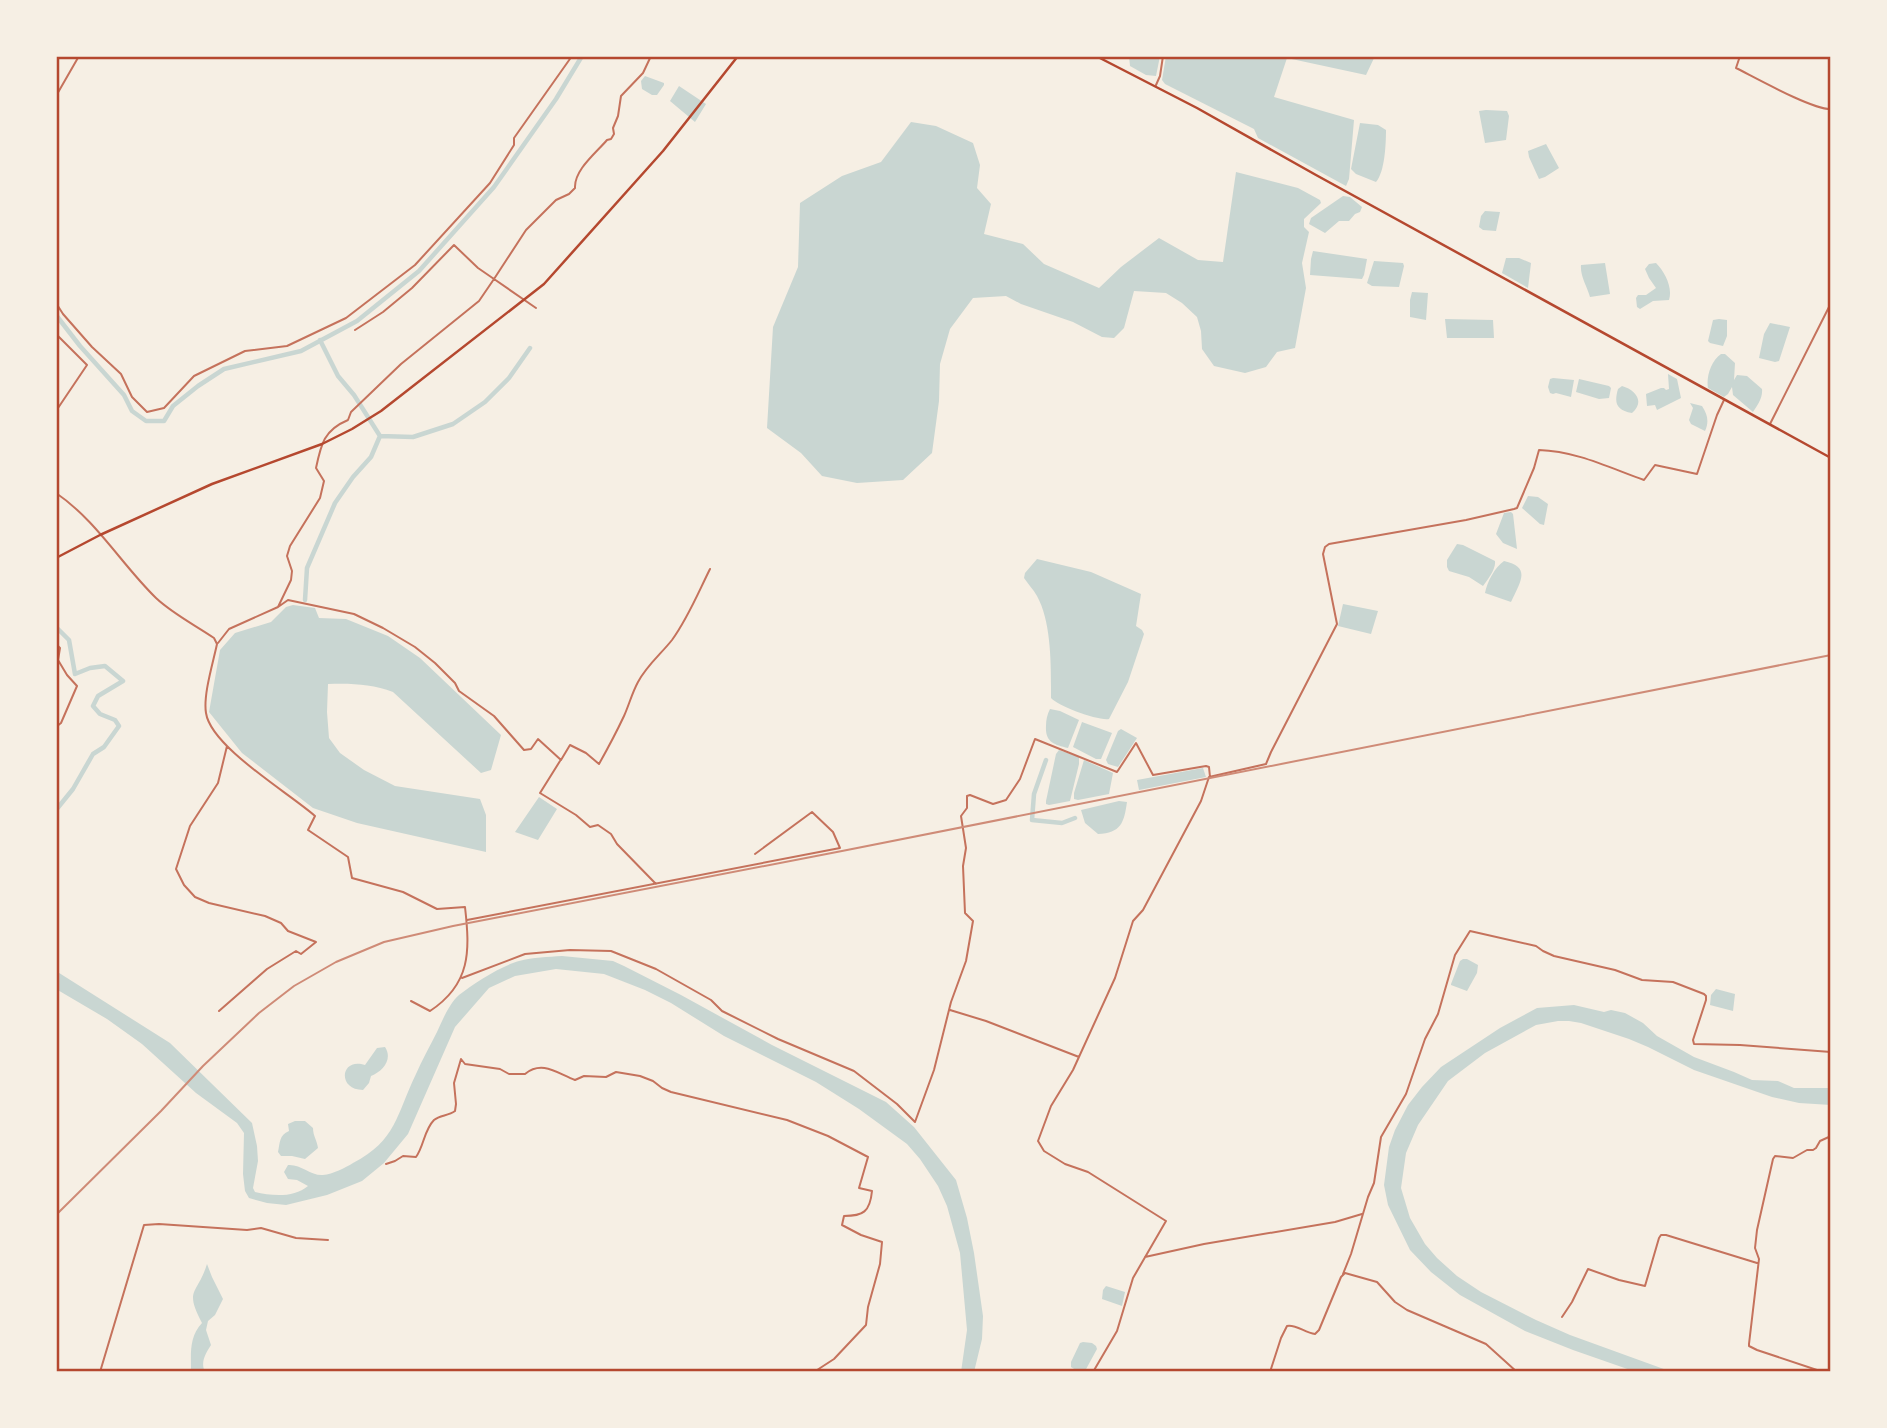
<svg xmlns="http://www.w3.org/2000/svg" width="1887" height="1428" font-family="'Exo 2',sans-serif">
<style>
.water{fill:#c9d6d2}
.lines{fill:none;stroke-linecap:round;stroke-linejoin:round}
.canal{stroke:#c9d6d2;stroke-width:4.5}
.minor{stroke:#c5725c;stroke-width:2}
.secondary{stroke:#b5482f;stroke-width:2.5}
.primary{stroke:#b5482f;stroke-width:2.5}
.rail{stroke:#cf8b77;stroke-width:2}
.neatline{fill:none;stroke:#b5482f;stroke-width:2.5}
</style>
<rect width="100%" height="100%" fill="#f6efe4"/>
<path class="water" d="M1129,56h31l-4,20 -10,-1 -16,-9z
M1166,56h209l-9,19 -79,-17 -13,39 80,23 -5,59 -3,7 -88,-48 -4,-9 -89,-45 -3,-4z
M645,76l19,7v2l-7,10h-5l-10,-6 -1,-8z
M679,86l27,18 -11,18 -25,-21z
M1486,110l21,1 2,5 -3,24 -21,3 -6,-32z
M911,122l25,4 37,17 7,22 -3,23 14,16 -7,30 39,10 21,20 55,24 22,-21 38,-29 39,22 25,2 13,-90 62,16 22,12 1,3 -17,16v8l5,5 -7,31 4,25 -11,60 -18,4 -11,15 -21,6 -31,-7 -12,-17 -1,-18 -4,-14 -15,-14 -16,-10 -32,-2 -10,37 -10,10 -12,-1 -29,-15 -52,-18 -15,-8 -33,2 -23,31 -10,35 -1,37 -7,52 -29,27 -46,3 -35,-7 -21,-23 -34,-25 6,-101 25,-60 2,-64 42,-27 39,-14z
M1360,123l18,2 8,5c0,13 -1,42 -10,52l-20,-8 -5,-5z
M1546,144l13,24 -14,9 -6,2 -10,-22 -1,-6z
M1343,196l7,1 12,10 -2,5 -5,2 -6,7h-10l-14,12 -16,-9 2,-6z
M1485,211l15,1 -4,19 -13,-1 -4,-3 2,-11z
M1313,251l54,8 -3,16 -2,4 -52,-4 1,-16z
M1506,258h13l12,5 -3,25 -26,-15z
M1374,261l29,2 1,3 -5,21 -27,-1 -5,-3z
M1605,263l5,31 -20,3c-3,-11 -10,-21 -9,-32z
M1656,263c9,9 17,25 13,37l-16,1 -13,8 -3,-2 -1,-9 2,-3h8l10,-7 -7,-10 -4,-9 4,-5z
M1412,292l16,1 -2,27 -16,-3v-17z
M1445,319l48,1 1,18h-47z
M1719,319l8,1v16l-4,10 -13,-3 -2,-2 5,-21z
M1770,323l20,4 -11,34 -4,1 -16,-4 5,-24z
M1721,354h4l10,9 -1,17 3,-5 10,1 15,13c1,9 -5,17 -9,23l-20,-17 -1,-8 -4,7 -4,3 -16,-9c-2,-11 3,-27 13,-34z
M1668,374l9,5 4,19 -24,12 -2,-5 -8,1 -1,-12 15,-6h3l2,2 3,-1z
M1553,378l21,2 -3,17 -15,-4 -3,1 -3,-1 -2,-6 2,-8z
M1579,379l30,7 2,2 -2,10 -10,1 -23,-7z
M1622,386c14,4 23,16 10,27 -16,-3 -18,-10 -14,-24z
M1690,403l12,3c6,9 7,16 3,25l-14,-7 -2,-4 4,-12z
M1528,496l10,1 10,7 -4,21 -4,-1 -18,-16z
M1511,512l2,2 4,35 -14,-6 -7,-9 8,-21z
M1457,544l6,1 32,16c1,8 -7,18 -12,25l-14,-9 -20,-6 -2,-4v-7z
M1037,559l54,13 50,22 -5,32 6,4 2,4 -16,48 -19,37c-11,2 -51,-13 -58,-21 0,-30 1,-75 -14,-102 -4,-7 -9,-12 -13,-18l1,-5z
M1504,561c28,6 16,21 7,41l-26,-9c2,-11 10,-26 19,-32z
M1343,604l35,7 -7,23 -33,-8z
M293,605l22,3 4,10 27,1 42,17 32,22 81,77 -10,35 -10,3 -88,-81c-21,-8 -43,-9 -65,-8l-1,28 2,26 11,15 24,17 31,16 85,13 6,16v37l-129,-29 -44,-15 -71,-55 -33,-41 11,-62 15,-17 36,-11 15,-15z
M1050,709l10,2 19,9 -11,28c-14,-3 -23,-6 -22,-22 0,-6 1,-11 4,-17z
M1082,722l30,11 -11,26h-5l-23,-12z
M1121,729l16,9 -19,29 -10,-3 -2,-4 12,-29z
M1059,750l20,7v7l-9,37 -21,4 -3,-1v-3l10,-47z
M1084,760l29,13 -4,21 -31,6 -4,-1v-6z
M1203,768l3,9 -67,13 -2,-10z
M539,797l18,12 -19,31 -23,-8z
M1119,801l8,1c-3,21 -6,31 -29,32l-13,-11 -4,-13z
M562,956l51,5 11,5 57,29 91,50 114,57 28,25 42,53 11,38 7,35 9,63 -1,23 -8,33h-13l6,-42 -7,-77 -13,-47 -9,-20 -18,-27 -13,-15 -48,-35 -43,-27 -92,-46 -53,-33 -26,-13 -41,-16 -48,-5 -41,7 -26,12 -34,39 -47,107 -24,29 -22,18 -35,14 -41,10 -19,-2 -18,-5 -4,-7 -2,-17 1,-41 -7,-10 -41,-30 -54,-49 -35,-25 -51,-30v-18l114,72 82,80 5,23 1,15 -5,27 2,4c17,4 39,6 53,-6l-11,-6 -9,-1 -4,-7 4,-7c13,-1 23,11 35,10 10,-1 22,-7 30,-12 44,-23 43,-48 63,-89 6,-14 14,-28 21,-42 6,-13 12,-28 22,-37 15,-12 42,-29 60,-34 14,-4 29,-4 43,-5z
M1463,959h4l11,6 -1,8 -10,18 -16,-6v-1l9,-23z
M1716,989l19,5 -2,17 -23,-6 1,-10z
M1574,1005l30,7 7,-2 14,3 18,10 14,13 37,21 40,15 18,8 26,1 16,7h37v17l-32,-2 -27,-6 -78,-27 -46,-23 -19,-8 -48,-16 -12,-2h-11l-22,4 -51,28 -37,28 -30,44 -12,28 -5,35 9,30 15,26 12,14 20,18 24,16 55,28 34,15 102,37h-36l-63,-22 -48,-19 -65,-36 -29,-23 -21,-22 -22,-45 -4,-20 5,-38 6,-17 13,-25 14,-18 19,-20 59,-39 37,-20z
M385,1047c8,12 -2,24 -14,29l-2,7 -6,7c-26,0 -23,-33 2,-25l12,-17z
M295,1121h10l8,7c0,8 4,12 5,20l-13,11 -13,-3h-11l-3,-4c2,-9 1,-17 11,-21l-1,-7z
M207,1264l5,13 11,22 -8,16 -7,6 -2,9 5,15c-5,8 -11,17 -6,27l-14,-1c0,-18 -2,-34 11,-48 -18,-35 -5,-27 5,-59z
M1106,1286l19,6 -3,14 -20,-7 1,-9z
M1083,1342l9,1 4,3 1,3 -12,22 -6,1 -8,-5v-5l9,-19z"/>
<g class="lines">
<path class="canal" d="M56,315l24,31 44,49 8,16 14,10h18l9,-15 25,-20 26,-17 77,-18 56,-30 62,-50 75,-84 62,-88 26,-43
M380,436l33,1 40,-13 32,-22 24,-24 21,-30
M305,600l2,-32 28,-65 18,-26 18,-20 9,-21 -26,-41 -16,-19 -18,-36
M56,627l13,13 6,34 15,-6 15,-2 18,15 -25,15 -5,10 7,8 15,6 4,6 -15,21 -11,7 -20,35 -17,21
M1046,760l-12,34 -2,26 30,3 13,-5"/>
<path class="minor" d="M1740,56l-4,12c20,10 77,42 95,41
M1156,85l4,-9 3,-20
M56,96l23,-40
M56,303l7,11 29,33 29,27 11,23 15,15 17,-4 30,-32 51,-25 42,-5 59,-28 69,-53 75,-82 24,-38v-7l58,-82
M355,330l28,-18 29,-24 42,-43 24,23 16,11 32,-49 30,-30 13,-6 6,-6c-1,-18 21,-35 32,-48l4,-1 3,-5 -1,-6 5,-12 3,-20 22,-23 8,-17
M56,334l31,31 -31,46
M1770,424l61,-121
M56,493c40,27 66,72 100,105 17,16 39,27 58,40l3,6c-4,19 -14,51 -11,69 5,34 83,80 109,103l-7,14 40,27 4,21 51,14 34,17 28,-2c5,44 6,77 -35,104l-19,-10
M278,607l10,-7 66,14 29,14 32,19 20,16 20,20 4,8 35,25 30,34 7,-1 7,-10 23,21 9,-15 16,8 13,11c9,-16 17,-31 25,-48 5,-11 8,-23 14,-34 9,-17 23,-28 34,-42 16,-22 26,-47 38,-71
M218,643l11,-14 49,-22 13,-27 1,-9 -5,-15 3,-10 30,-48 4,-17 -8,-13c5,-24 8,-38 32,-48l3,-8 50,-48 78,-63 15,-22 42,29
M56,644l4,4 -2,12 9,15 10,11 -16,37 -5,4
M560,761l-20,32 36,22 14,12 8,-2 13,9 6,10 39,40
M467,920l373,-72 -7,-16 -21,-20 -57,42
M462,978l63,-24 45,-4 41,1 45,18 55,31 11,11 56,28 76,32 43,33 18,18 19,-52 17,-68 15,-41 7,-40 -8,-8 -2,-47 3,-18 -5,-32 6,-8v-12l3,-1 23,9 13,-4 14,-21 15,-40 82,33 19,-29 17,32 53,-9 3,1 1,10
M950,1010l36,11 93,36
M219,1011l48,-42 29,-18 5,3 15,-12 -28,-11 -7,-8 -16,-7 -56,-13 -14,-6 -11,-12 -8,-16 14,-43 28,-43 9,-37
M386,1164l9,-3 8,-5 13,1c8,-11 8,-27 18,-37 6,-5 14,-4 21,-9l1,-7 -2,-21 7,-24 4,5 35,5 9,5h16c17,-14 32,-1 50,6l9,-4 22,1 10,-5 24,4 13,5 9,7 9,4 116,28 41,16 40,21 -9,31 13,3c-2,21 -9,25 -28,25l-2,9 19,10 21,7 -2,22 -12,43 -2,18 -32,34 -20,13
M1145,1257l59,-13 131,-22 27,-8
M1343,1274l8,-20 17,-57 6,-14 7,-46 25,-43 19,-55 13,-25 17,-59 15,-24 66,15 7,5 11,5 61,14 27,10 31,2 31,12 2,2v4l-13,40 1,4 46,1 91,7
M1562,1317l10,-15 16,-33 31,11 26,6 14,-48 2,-3h5l91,28
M100,1372l44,-147 15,-1 88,6 14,-2 35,10 32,2
M1093,1372l24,-41 16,-53 33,-57 -78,-49 -23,-8 -21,-13 -6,-10 13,-35 22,-36 42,-92 18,-57 10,-11 58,-109 8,-24 57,-13 5,-12 66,-128 -14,-70 2,-7 4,-3 137,-24 48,-11 3,-1 17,-40 5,-18c37,1 71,18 105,30l11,-15 42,9 20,-59 7,-15
M1270,1372l11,-34 6,-12c9,-2 18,7 28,8l4,-4 22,-53 4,-4 32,9 18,20 12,8 79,34 31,28
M1823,1372l-66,-22 -8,-4v-2l10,-85 -4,-11 2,-18 16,-71 2,-3 18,2 14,-8h6l3,-2 4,-7 11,-5"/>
<path class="secondary" d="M1096,56l101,52 119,67 515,283"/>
<path class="primary" d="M56,558l44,-23 112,-51 110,-40 30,-15 29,-18 163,-127 119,-133 75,-95"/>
<path class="rail" d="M56,1215l105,-104 42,-45 56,-53 35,-27 42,-24 48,-20 69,-16 389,-75 989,-196"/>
</g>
<rect width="1887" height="1428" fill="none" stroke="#f6efe4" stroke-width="116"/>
<rect x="58" y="58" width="1771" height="1312" class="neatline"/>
</svg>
